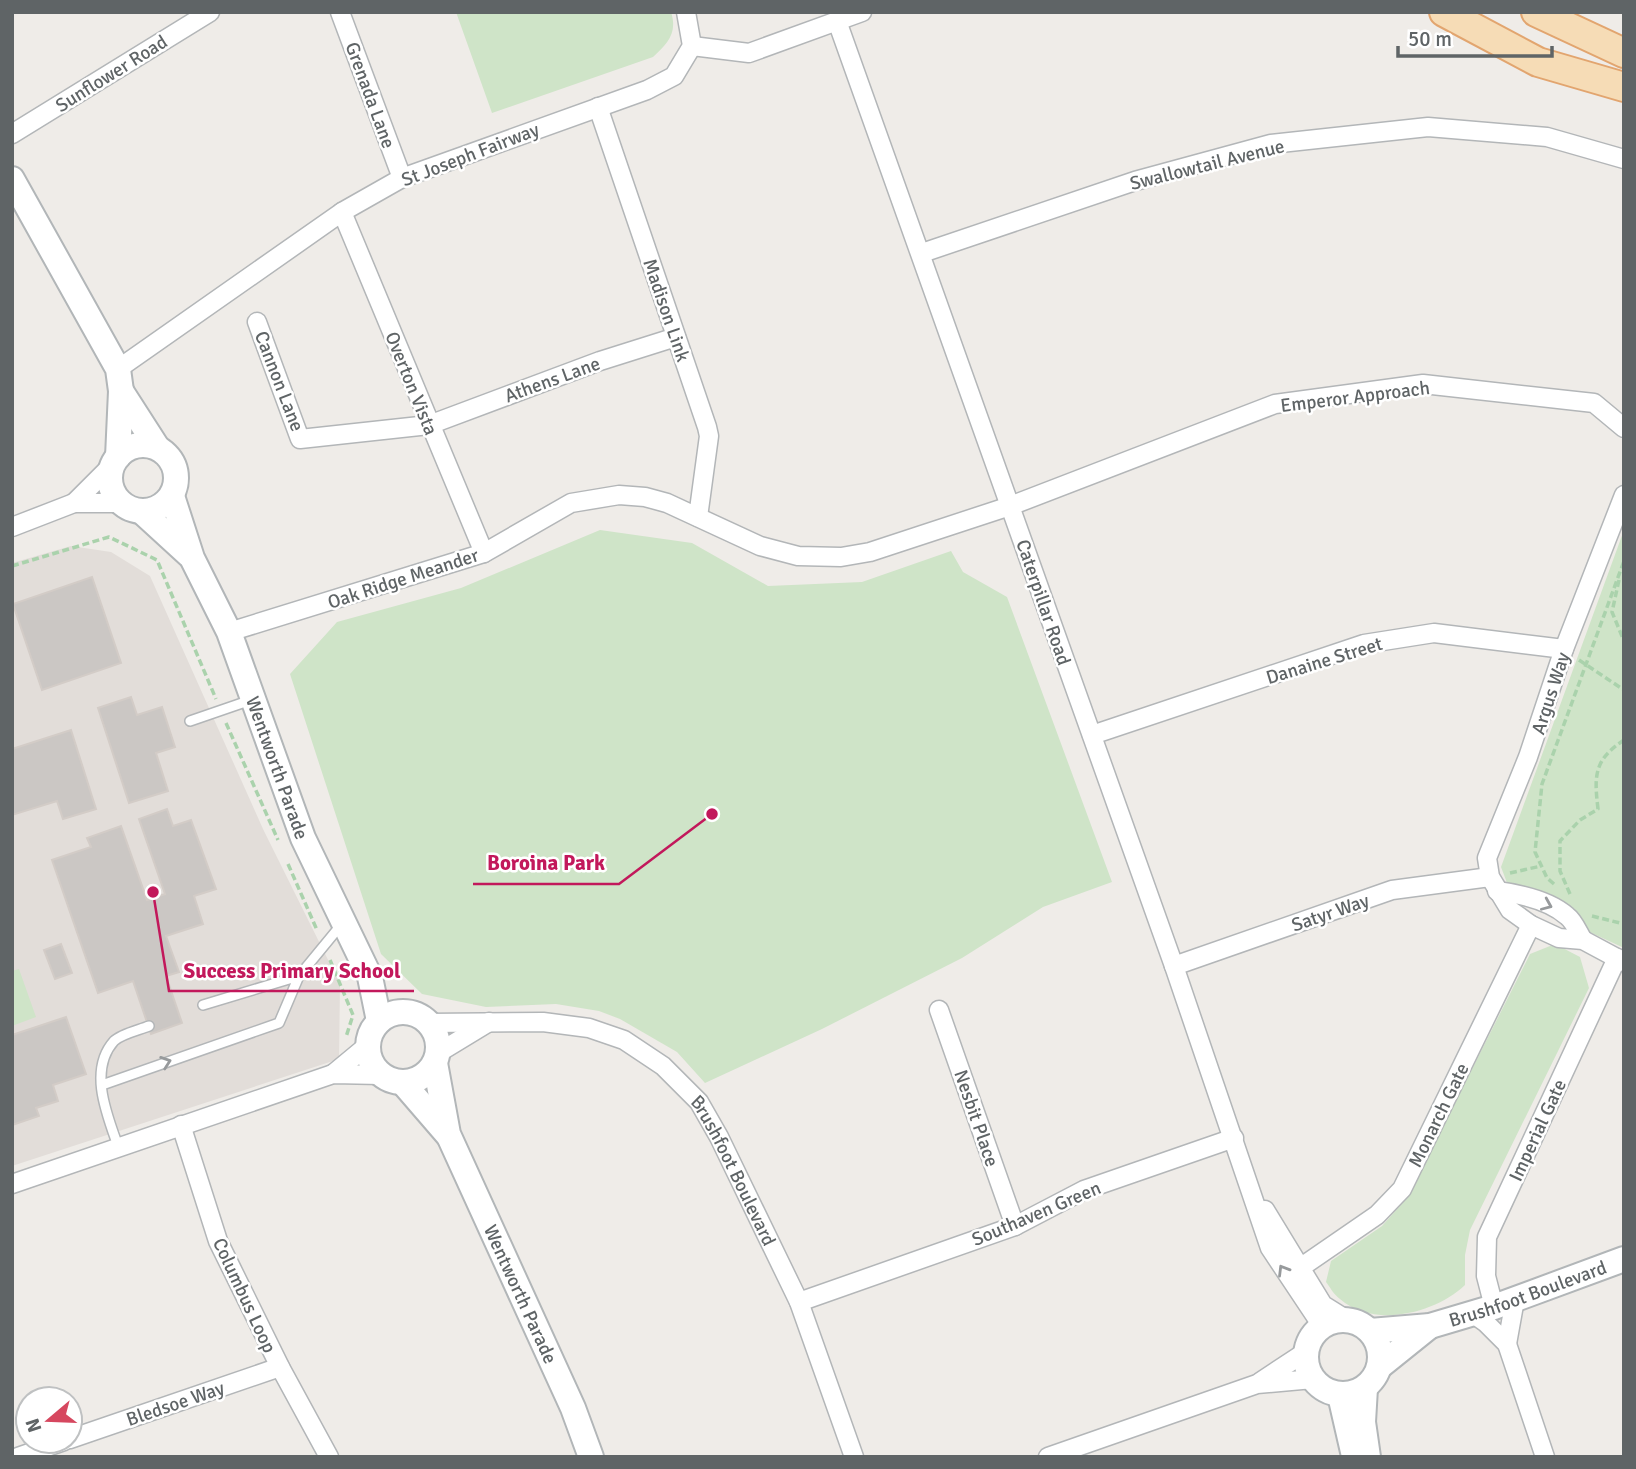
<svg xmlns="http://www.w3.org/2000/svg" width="1636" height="1469" font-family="Signika,sans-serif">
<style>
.education{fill:#e2ddd9}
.green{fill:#cfe4c8}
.building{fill:#cbc7c4;stroke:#d3ccc7;stroke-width:2}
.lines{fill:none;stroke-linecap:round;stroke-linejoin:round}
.lane-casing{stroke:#b3b6b8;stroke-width:12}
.street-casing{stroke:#b3b6b8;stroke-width:21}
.secondary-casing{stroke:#b2b6b8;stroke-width:28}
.primary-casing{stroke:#e2a56f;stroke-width:32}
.path{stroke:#aad2ac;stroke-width:3.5;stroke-dasharray:7 3.5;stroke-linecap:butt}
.lane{stroke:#fff;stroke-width:9}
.street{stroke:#fff;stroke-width:18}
.secondary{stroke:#fff;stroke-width:24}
.primary{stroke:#f6dcb6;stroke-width:28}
.oneway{stroke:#979a9c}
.labels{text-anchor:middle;stroke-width:5;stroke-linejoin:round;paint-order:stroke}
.street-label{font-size:19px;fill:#5f6466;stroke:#fff}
.leader{fill:none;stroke:#c2185b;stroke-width:2.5}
.callout-dot{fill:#c2185b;stroke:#fff;stroke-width:2.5}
.callout-label{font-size:21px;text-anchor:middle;font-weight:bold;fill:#c2185b;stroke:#fff;stroke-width:5;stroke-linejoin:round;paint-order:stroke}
</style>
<rect width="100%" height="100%" fill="#efece8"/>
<path class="education" d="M71,546l40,6 39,24 113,253 77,155 -1,75 -327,107v-603z"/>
<path class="green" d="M456,12h215c7,21 -4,32 -18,45l-161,56z
M600,530l92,13 76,43 94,-4 89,-31 12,21 44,25 105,285 -69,25 -81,51 -140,71 -117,54 -28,-31 -57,-33 -21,-8 -43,-7 -70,3 -64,-13 -41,-40 -91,-280 47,-52 124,-34z
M1624,530v418l-112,-52 -11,-29z
M1555,944l25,13 9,31 -119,242 -5,25v30c-29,28 -91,44 -125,14 -6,-4 -10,-12 -14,-17l5,-21 51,-35 25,-28 123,-244z
M19,969l17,48 -24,9v-55z"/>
<path class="building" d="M92,577l29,86 -79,27 -29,-86z
M131,697l6,18 25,-8 13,40 -19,6 12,38 -39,12 -31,-95z
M71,730l25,79 -33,10 -6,-18 -45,14v-66z
M167,809l6,17 18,-6 25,69 -22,7 9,28 -37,12 13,36 -13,4 16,47 -31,11 -18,-53 -35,12 -46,-133 39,-13 -4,-9 34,-12 26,74 18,-6 -26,-75z
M61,944l11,29 -17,6 -11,-29z
M66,1017l20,57 -33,11 5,16 -22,7 3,8 -27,9v-90z"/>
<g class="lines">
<defs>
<path id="lane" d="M190,721l61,-21
M203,1005l96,-29
M102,1085l177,-62 20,-47 42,-51
M118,1146c-11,-31 -30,-76 -4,-105 7,-7 25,-11 35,-15"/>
<g id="street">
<path d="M340,12l62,166"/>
<path d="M837,21l337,945 96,282 52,78"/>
<path d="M692,46l57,7 113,-41"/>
<path d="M598,107l109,320 2,9 -11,81"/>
<path d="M12,134l198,-122"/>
<path d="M342,212l142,341"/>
<path d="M922,253l213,-72 136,-37 157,-17 119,10 77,22"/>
<path d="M257,322l43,117 129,-14 171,-64 76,-24"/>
<path d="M118,369l224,-157 60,-34 245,-88 27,-14 18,-30 -6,-34"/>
<path d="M1624,495l-60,154 -36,108 -41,101 3,19 20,33 21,15 28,13 24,2 41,22"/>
<path d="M74,503l38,-38"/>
<path d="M12,527l62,-24h47"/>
<path d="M229,632l255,-79 87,-50 48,-8 26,2 22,6 93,43 38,10 43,1 29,-5 140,-46 265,-102 148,-20 171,19 30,25"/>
<path d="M1092,735l272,-91 70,-11 130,16"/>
<path d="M1497,891c23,3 52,9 70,25 7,5 11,16 16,24"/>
<path d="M1174,966l218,-76 98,-13"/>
<path d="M939,1010l76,216"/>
<path id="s1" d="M428,1023l115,-1 46,6 35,12 39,26 36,36 20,35 80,165 55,155"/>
<path d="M438,1053l51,-31"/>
<path d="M333,1074l35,-29"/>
<path d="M181,1125l37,116 62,126 49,90"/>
<path d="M12,1184l321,-110 48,1"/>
<path d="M1265,1210l58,95 24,15"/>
<path d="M1300,1268l77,-53 25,-26 129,-264"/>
<path d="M799,1302l216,-76 69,-36 150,-52"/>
<path d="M1494,1307l-8,-31 1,-39 130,-279"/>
<path d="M1472,1313l14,10 21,21 38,113"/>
<path d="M1507,1344l7,-39 7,-8"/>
<path d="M1260,1382l47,-31"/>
<path d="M70,1439l210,-72"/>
<path d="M18,1457l46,-16"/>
<path d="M1048,1457l209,-73 56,-5"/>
</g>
<g id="secondary">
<path d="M12,179l106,190 3,22 -3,66"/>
<path d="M121,391l36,56"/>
<circle cx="143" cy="478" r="33"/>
<path id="s2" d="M172,496l20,62 37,74 74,206 67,139 9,44"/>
<path d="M142,512l47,43"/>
<circle cx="403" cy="1047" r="35"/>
<path id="s3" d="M435,1063l13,71 125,274 18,49"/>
<path d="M403,1083l44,51"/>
<circle cx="1343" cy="1357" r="37"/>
<path id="s4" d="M1370,1331l60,-5 64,-19 130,-48"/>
<path d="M1379,1367l51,-41"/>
<path d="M1365,1388l-2,34 5,35"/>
<path d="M1340,1395l14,61"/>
</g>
<path id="primary" d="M1444,12l94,50 86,25
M1536,12l88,41"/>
</defs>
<use href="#lane" class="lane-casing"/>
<use href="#street" class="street-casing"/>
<use href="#secondary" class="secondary-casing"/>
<use href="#primary" class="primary-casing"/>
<path class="path" d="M12,566l97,-29 48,23 59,139
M1619,580l-7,32 12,29
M1579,660l45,30
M226,723l52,117
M288,864l29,66
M1510,873l31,-7
M1554,884l-7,-6 -12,-26 7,-68 82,-223
M1570,894l-10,-23v-30l20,-21 18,-11c-4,-34 -4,-49 26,-69
M1592,916l32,8
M330,960l23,55 -7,22"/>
<use href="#lane" class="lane"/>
<use href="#street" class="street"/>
<use href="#secondary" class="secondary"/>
<use href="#primary" class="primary"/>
</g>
<defs><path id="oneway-chevron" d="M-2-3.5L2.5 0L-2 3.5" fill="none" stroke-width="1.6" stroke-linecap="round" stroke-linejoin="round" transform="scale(1.75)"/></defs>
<g class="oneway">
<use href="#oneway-chevron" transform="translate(1547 905) rotate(23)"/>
<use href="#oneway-chevron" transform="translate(166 1062) rotate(-19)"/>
<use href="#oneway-chevron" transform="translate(1283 1270) rotate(-121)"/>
</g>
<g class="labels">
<g class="street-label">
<text transform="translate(111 73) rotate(-32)" y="7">Sunflower Road</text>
<text transform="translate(371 95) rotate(70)" y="7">Grenada Lane</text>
<text transform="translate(470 154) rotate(-21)" y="7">St Joseph Fairway</text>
<text transform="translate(1207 164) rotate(-14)" y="7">Swallowtail Avenue</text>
<text transform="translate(667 310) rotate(71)" y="7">Madison Link</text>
<text transform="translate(552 379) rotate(-20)" y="7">Athens Lane</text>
<text transform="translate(280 381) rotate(69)" y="7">Cannon Lane</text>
<text transform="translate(412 383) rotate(68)" y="7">Overton Vista</text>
<text transform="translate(1355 396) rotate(-7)" y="7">Emperor Approach</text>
<text transform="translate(403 578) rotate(-18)" y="7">Oak Ridge Meander</text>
<text transform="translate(1044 602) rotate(71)" y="7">Caterpillar Road</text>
<text transform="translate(1324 660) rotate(-17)" y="7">Danaine Street</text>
<text transform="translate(1550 693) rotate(-72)" y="7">Argus Way</text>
<text dy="7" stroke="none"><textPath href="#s2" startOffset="292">Wentworth Parade</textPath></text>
<text transform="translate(1330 912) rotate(-19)" y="7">Satyr Way</text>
<text transform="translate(1438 1115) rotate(-64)" y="7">Monarch Gate</text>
<text transform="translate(977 1118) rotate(71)" y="7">Nesbit Place</text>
<text transform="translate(1537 1130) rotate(-65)" y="7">Imperial Gate</text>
<text dy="7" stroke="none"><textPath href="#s1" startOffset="373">Brushfoot Boulevard</textPath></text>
<text transform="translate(1036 1213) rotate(-23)" y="7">Southaven Green</text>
<text dy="7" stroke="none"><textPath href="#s4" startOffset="163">Brushfoot Boulevard</textPath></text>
<text transform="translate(245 1295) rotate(65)" y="7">Columbus Loop</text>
<text dy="7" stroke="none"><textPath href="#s3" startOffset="248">Wentworth Parade</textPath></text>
<text transform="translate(175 1403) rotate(-19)" y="7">Bledsoe Way</text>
</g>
</g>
<path class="leader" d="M712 814L619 884H473M153 892L169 991H414"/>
<g class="callout-dot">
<circle cx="712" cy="814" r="7"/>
<circle cx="153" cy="892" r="7"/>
</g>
<g class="callout-label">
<text x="546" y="870">Boroina Park</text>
<text x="292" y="978">Success Primary School</text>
</g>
<rect width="1636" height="1469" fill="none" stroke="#5f6466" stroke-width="28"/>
<g transform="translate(49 1420) rotate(251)"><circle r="33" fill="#ffffff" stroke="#bfc1c2" stroke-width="2"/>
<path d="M0-5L12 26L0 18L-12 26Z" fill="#d6475f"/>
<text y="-10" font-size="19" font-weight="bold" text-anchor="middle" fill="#5f6466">N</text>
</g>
<path d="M1398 46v10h154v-10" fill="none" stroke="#5f6466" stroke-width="3.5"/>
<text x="1408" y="46" font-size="21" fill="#5f6466" stroke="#ffffff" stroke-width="5" paint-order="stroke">50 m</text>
</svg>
